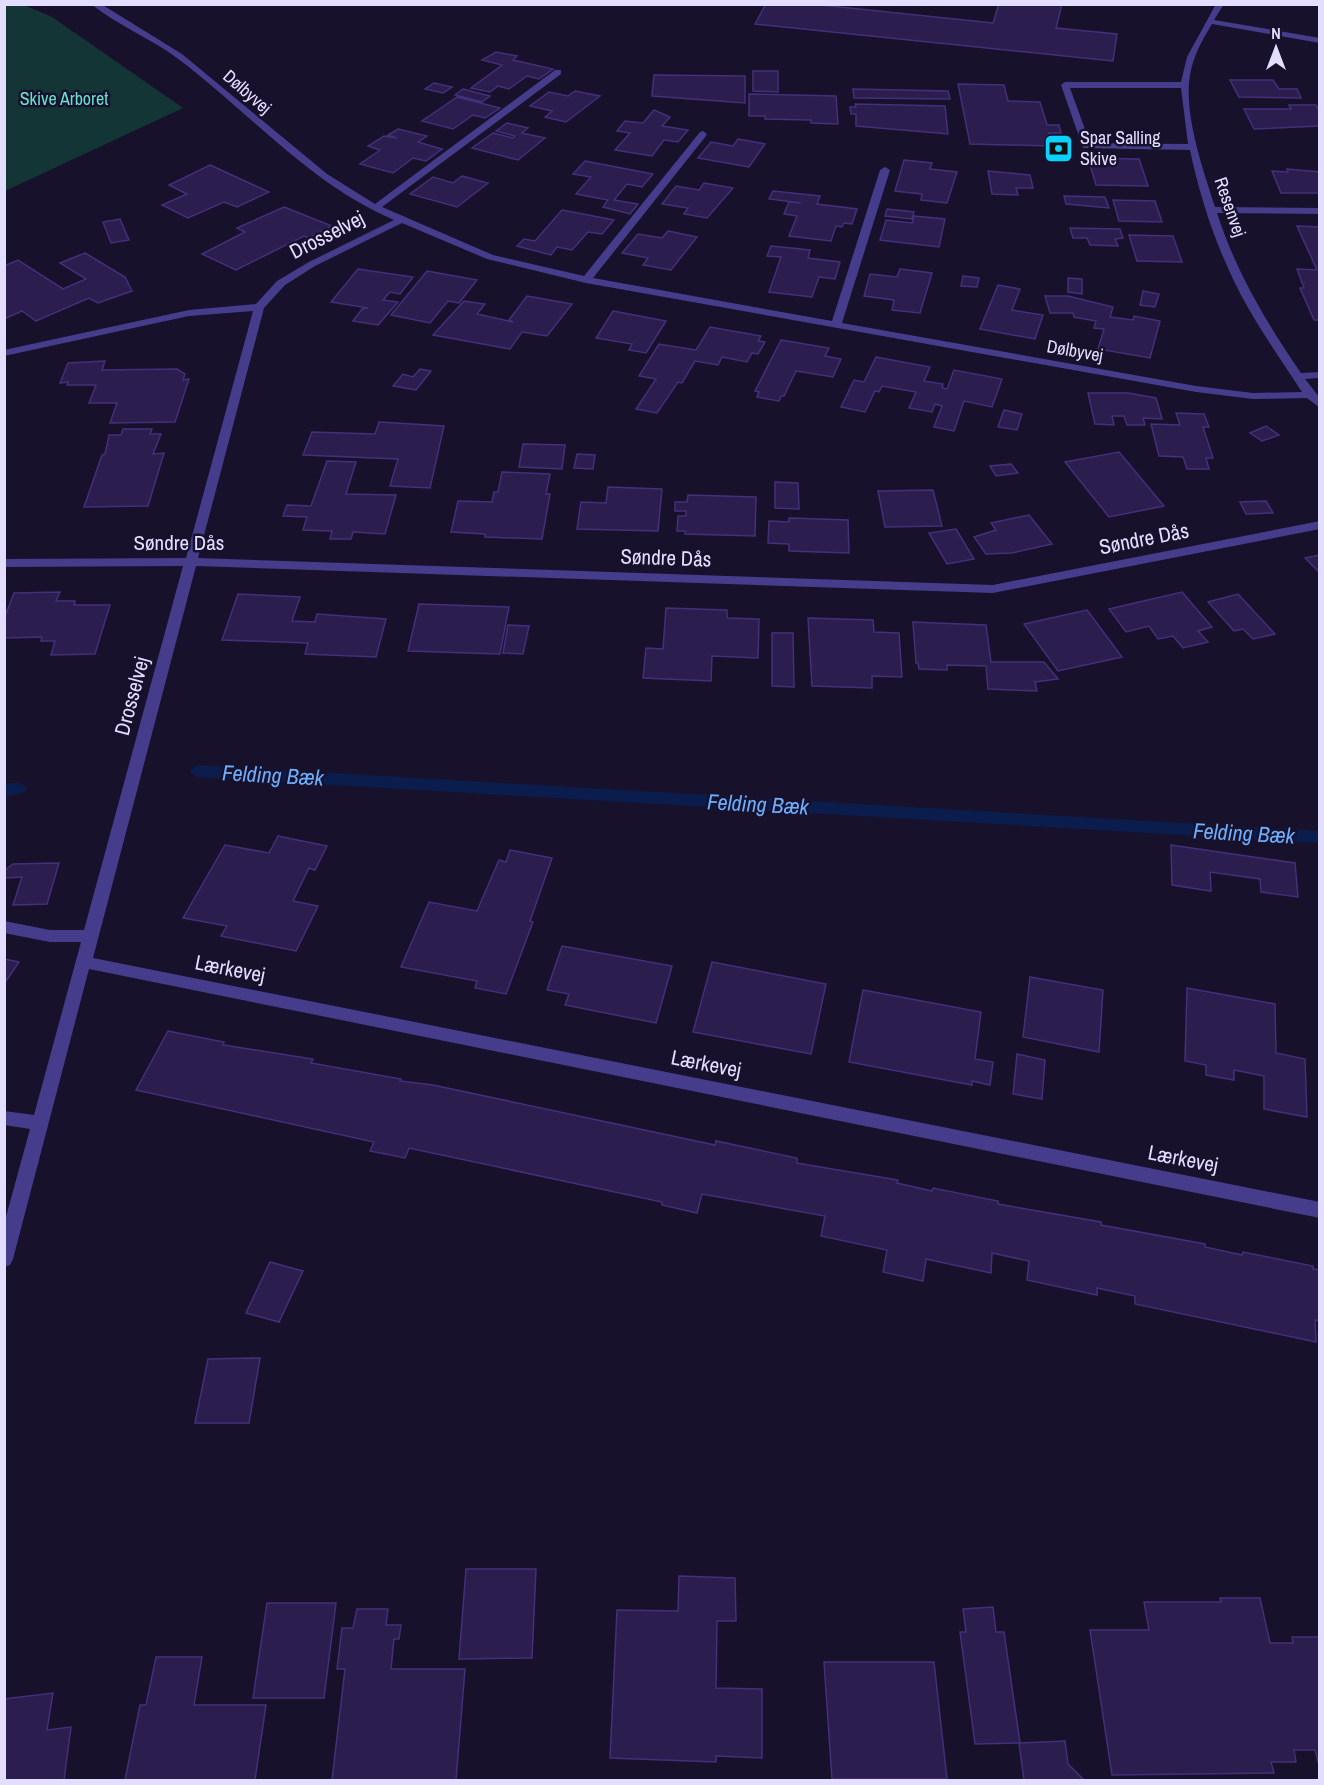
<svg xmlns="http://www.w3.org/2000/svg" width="1324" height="1785" font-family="'Archivo Narrow',sans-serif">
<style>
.green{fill:#143536}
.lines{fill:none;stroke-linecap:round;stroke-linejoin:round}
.stream{fill:#0b1d4c;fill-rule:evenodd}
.building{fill:#2b1d4e;stroke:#442f7a;stroke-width:1.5}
.minor{fill:#463c8c;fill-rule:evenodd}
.labels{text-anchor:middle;stroke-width:5;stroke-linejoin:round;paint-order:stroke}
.far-street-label{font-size:18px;fill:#e3ddff;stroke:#18112c}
.far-park-label{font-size:18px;fill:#65e2cd;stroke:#18112c}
.far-poi-label{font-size:18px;fill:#e3ddff;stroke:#18112c;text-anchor:start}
.street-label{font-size:21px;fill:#e3ddff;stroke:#18112c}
.water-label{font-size:22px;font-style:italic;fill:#6baeff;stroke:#18112c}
</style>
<rect width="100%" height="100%" fill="#18112c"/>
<path class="green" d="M5,4l19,1 28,12 131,91 -178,83z"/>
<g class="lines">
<path class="stream" d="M197,765l1123,66v12l-1123,-66 -8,-6z
M19,782l8,6 -2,4 -21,5v-12z"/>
</g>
<path class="building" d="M766,4h45l182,19 6,-19h63l-6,24 61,6 -4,27 -358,-37z
M496,52l21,4 -4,4 40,9 -14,10 -12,-3 -18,13 -11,-3 -8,6 -19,-4 31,-23 -20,-5z
M753,71h25v21l-25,-1z
M654,75l91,1v27l-93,-7z
M1230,80h43l6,9h18l4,9 -62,-1z
M434,83l18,4 -9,6 -18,-4z
M958,84l46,1 4,16 32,1 7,23h12l2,8h-12l3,13 -82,-2z
M463,89l27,7 -8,6 -27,-7z
M853,89l95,2 2,8 -96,-1z
M575,91l25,5 -34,26 -21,-5 7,-6 -22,-5 19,-14 19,4z
M749,94l87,2 2,28 -27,-1v-3l-46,-1v-3h-16z
M457,97l43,11 -15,10 -12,-3 -20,14 -31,-8z
M855,104l90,2 3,28 -92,-8v-12h-5l-1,-7h6z
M1289,105h27l4,7v14l-66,3 -10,-20h47z
M654,110l16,7 -8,9 26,4 -10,12 -14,-2 -12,16 -37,-6 15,-17 -13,-2 8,-10 18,2z
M507,123l21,5 -6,5 23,5 -27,22 -46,-12 21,-15 20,5 2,-2 -19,-5z
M398,129l29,7 -9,6 24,7 -16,12 -13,-3 -20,15 -33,-9 20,-14 -12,-4 16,-10 13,2 -9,-3z
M738,139l27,5 -16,23 -51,-9 13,-16 22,4z
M1088,158l51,1 9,27 -52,-1z
M904,160l28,3 -2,6 27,3 -10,31 -26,-3 1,-6 -27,-3z
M585,161l68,13 -11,13 -15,-3 -13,16 24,4 -8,10 -27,-7 5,-7 -32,-6 15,-17 -18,-3z
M210,165l59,27 -32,15 -13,-5 -36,16 -26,-13 25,-11 -18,-9z
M1287,169l33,3v21h-39l-9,-22 16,1z
M988,171l42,4 3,13h-17l2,7 -26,-1z
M462,176l26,7 -31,24 -47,-13 23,-17 20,6z
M704,183l29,5 -26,30 -23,-4 4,-6 -26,-4 14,-18 23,4z
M773,191l47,5 -3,8 40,5 -5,15 -8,-1 -2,4 -6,-1 -5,15 -42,-5 8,-20 -13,-2 5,-12 12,1 -32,-4z
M1064,196l41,1 4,11 -43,-4z
M1113,200l42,1 7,21 -43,-1z
M284,207l48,19 -23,12 -5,-2 -68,34 -34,-16 43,-22 -8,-4z
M887,209l27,3 -2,7 -27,-3z
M562,210l52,10 -12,14 -14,-2 -16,18 -15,-3 -6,8 -34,-9 7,-7 11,2z
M914,216l31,3 -6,28 -59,-7 6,-20 26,3z
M120,219l9,21 -18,3 -8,-21z
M1297,226l23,1v93h-6l-14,-32h4l-7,-19 20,1z
M1070,228l50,1 3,9 -8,1 3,7 -28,-1 -3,-7h-14z
M668,231l29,6 -26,33 -28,-5 5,-7 -26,-5 16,-19 24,4z
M1129,235l44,1 9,26 -45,-1z
M771,246l39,4 -2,8 32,4 -5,17 -16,-2 -7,20 -43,-5 12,-35 -14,-1z
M85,253l40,24 7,14 -34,12 -9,-5 -53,23 -14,-10 -18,8v-53l14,-6 45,29 23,-10 -26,-16z
M358,269l55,8 -13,17 -10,-2 -7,8 15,2 -20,23 -25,-4 9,-12 6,-1 -37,-6z
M900,269l32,4 -12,40 -28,-3 2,-10 -30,-4 6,-22 27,3z
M427,271l50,9 -18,23 -11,-2 -18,22 -39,-8z
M963,276l16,2 -2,9 -16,-1z
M1068,278l14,1v15l-14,-2z
M998,285l22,4 -8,21 31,5 -8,24 -55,-10z
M1143,291l16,3 -4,13 -15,-2z
M527,296l45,8 -25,32 -25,-4 -12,17 -77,-14 31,-34 21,3 -8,10 36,8 -4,-2z
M1045,296h23l45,11 -3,10 23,3 1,-4 26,5 -10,37 -52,-9 6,-20 -10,-1 2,-7 -22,-4 -1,-4h-23z
M613,311l53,10 -20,32 -17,-3 3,-6 -36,-6z
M710,327l51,9 -3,5 7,1 -7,12 -6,-1 -5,9 -25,-5 -4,8 -23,-4 -13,22 -4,-1 -21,31 -21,-4 20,-30 -17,-3 20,-32 37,6z
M781,340l48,8 -4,8 16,3 -8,18 -37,-6 -12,25h-3l-2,5 -22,-4 2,-5 -4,-1z
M876,357l54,10 -6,14 19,3 -1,4 5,1 7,-19 48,9 -10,28 -28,-6 -10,30 -20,-4 8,-21 -7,-2 -3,8 -23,-4 7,-16 -34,-6 -3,6 -4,-1 -10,21 -24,-5 13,-27 10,2z
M105,361l-3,9 75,-1 8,5 -2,6 6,-1 -14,43 -65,1 7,-20h-28l7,-18h-29l1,-3 -8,1 8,-20z
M420,369l11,2 -15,19 -23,-4 10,-12 10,3z
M1088,393h40l28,5 6,21 -19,-1 2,7h-18l-3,-9h-12l2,9 -19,-1z
M1004,410l18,4 -5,16 -19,-3z
M1176,413l28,1 5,13h-6l10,31h-7l3,11h-22l-4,-12 -24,-1 -8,-32 29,1z
M379,422l65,4 -14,62 -40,-2 8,-27 -95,-4 9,-23 63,2z
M1266,426l13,9 -17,6 -12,-8z
M123,429h29l-2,5h11l-8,20 11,-1 -16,53 -64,1 18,-52 3,-1 4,-19h12z
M523,444l42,1 -3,24 -43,-2z
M1119,452l45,54 -55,11 -44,-55z
M577,454l18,1 -2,14 -19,-1z
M327,461l29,1 -10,32 50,1 -11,39 -32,-2 -2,7h-21l2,-8 -29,-1 4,-13 -24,-1 4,-11 24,1z
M1011,464l7,9 -22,3 -6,-10z
M502,472l48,2 -4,20h4l-8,45 -57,-2v-3l-34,-2 7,-31 34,1 2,-10h4z
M775,482l23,1 1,26 -24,-1z
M608,487l54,2 -4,42 -81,-2 4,-27 25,1z
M933,490l9,36 -57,1 -7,-36z
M688,495l68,2 -1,39 -70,-2v-3h-8l1,-15h8v-5h-11v-9h12z
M1266,501l7,12 -27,1 -6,-12z
M1029,515l23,29 -40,9 -26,1 -12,-17 22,-7 -5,-7z
M789,518l59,2 1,33 -60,-2v-7l-21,-1 1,-22 20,1z
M956,529l18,30 -27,5 -18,-31z
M1320,555v18l-15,-15z
M60,592l-4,9h19l-1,4h36l-15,49 -44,1 4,-14h-14l1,-4 -38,1v-19l10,-26z
M1182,592l30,35 -14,4 10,11 -25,6 -10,-12 -15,3 -9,-13 -23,6 -17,-23z
M238,594l62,3 -8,24 23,1 2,-8 69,5 -10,38 -71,-3 3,-11 -86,-3z
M1238,594l37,40 -22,5 -10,-10 -9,2 -26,-29z
M419,604l90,3 -9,47 -92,-3z
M666,608l61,2v8l32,1 -1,39 -46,-2 -1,25 -68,-3 3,-30 17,1z
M1087,610l35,47 -64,14 -34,-47z
M808,618l65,2 1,12 25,1 3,44 -30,-1v12l-60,-2z
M913,622l73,3 5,37h53l14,17 -23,3 2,9 -49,-2 -2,-23 -39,-1v5l-28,-1 -1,-6h-2z
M508,625l21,1 -6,28 -20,-1z
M772,633h21l1,54 -22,-1z
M278,836l49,10 -12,24 -6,-2 -16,33 25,5 -22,45 -75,-15 6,-10 -44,-8 42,-73 44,8z
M1171,845l124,18 3,34 -37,-5 -1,-13 -50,-7 1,19 -39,-6z
M510,850l42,8 -22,63 3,1 -27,72 -31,-6 2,-7 -76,-14 28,-65 48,9 22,-51 7,2z
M59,863l-12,41 -34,1 9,-28 -18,1v-7l9,-7z
M562,946l110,20 -16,57 -91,-18 4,-11 -22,-4z
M4,959l15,3 -15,22z
M712,962l114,22 -15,70 -118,-22z
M1030,977l73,13 -4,62 -76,-15z
M1187,988l88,16 1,49 29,6 2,58 -43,-8v-33l-30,-6v10l-28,-5v-10l-21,-4z
M863,990l118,22 -6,47 18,3 -3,23 -18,-4v4l-123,-23z
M168,1031l56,11 -1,3 90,14 -2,4 90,16 -1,2 33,4 282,60 1,-4 81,17v5l101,17 -1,3 35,8 1,-3 65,13v3l103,18v3l104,19v3l37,8 1,-3 70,14v3l7,1v51l-5,-1 1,22 -181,-38v-8l-38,-8v7l-70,-15 2,-19 -37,-8 -1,20 -65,-14 -3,22 -40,-9 4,-22 -66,-14 4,-20 -123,-22 -5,19 -35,-8v-3l-253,-54 -4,10 -35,-7 4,-9 -238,-52z
M1017,1054l28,6 -3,39 -29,-5z
M270,1262l33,9 -24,51 -33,-9z
M260,1358l-11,65h-54l13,-64z
M466,1569h70l-4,89 -73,1z
M679,1576l56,2 1,43h-19l-1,67 46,1v69l-46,-2v6l-106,-4 7,-148 61,1z
M1220,1598h40l10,45h23l-1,-6h28v132l-5,-19h-21l2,12h-25l3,11 -162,2 -22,-145h59l-5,-28h77z
M267,1603h69l-12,95h-71z
M993,1607l3,25h8l16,111 45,-2 3,23 16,16h-60l-5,-37 -44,1 -15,-112h6l-3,-23z
M357,1609h31l-2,16h15l-2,14h-5l-3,30h74l-9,111h-124l13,-111h-8l5,-41h11z
M156,1657h46l-8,48h72l-11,75h-130l15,-75h6z
M824,1662h110l13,117h-115z
M53,1693l-6,37 24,-3 -7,53h-60v-81z"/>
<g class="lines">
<path class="minor" d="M91,4h10l81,50 145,120 48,30 180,-134h6v4l-179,133 111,48 91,21 116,-144 3,-1 4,3 -1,2 -113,142 239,43 48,-151 5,-3 5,3 -48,153 354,63 57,7 49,-1c-18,-28 -38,-56 -55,-86 -27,-48 -46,-103 -57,-156l-107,-2 -22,-63 4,-3h116l6,-25 29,-53h8l-10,16 106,18v5l-108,-19c-8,13 -16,27 -20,42 -12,40 11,103 23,141l105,1v6l-103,-1c19,59 49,109 84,160l19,-1v6l-15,1 15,19v10l-13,-10 -54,1 -57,-7 -610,-109 -99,-24 -85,-36 -87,43 -30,19 -21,23 -66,250 795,27 327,-64v8l-327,64 -797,-27 -103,392 1227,244v16l-1231,-249 -76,290 -3,6 -6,2v-43l26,-95 -26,-4v-14l30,4 47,-173h-31l-46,-9v-12l46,9h34l99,-364 -179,1v-8l182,-1 67,-247 -64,5 -185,40v-6l185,-40 67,-6 21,-23 32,-19 85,-42c-84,-36 -145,-108 -217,-162 -27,-20 -60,-33 -86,-54zM1070,88h111l7,56 -98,-1z
M974,4h10l-4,2z"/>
</g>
<defs>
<symbol id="bank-square" viewBox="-11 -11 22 22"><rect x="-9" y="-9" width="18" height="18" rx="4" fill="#09d2ff" stroke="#18112c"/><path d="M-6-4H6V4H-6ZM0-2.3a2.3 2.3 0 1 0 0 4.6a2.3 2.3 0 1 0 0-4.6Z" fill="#111"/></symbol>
</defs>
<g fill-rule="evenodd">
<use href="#bank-square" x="1042" y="132" width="33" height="33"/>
</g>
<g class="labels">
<g class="far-street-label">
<text transform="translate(247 92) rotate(41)" y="6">Dølbyvej</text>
<text transform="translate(1230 207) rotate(71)" y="6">Resenvej</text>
<text transform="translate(1075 351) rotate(10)" y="6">Dølbyvej</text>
</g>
<g class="far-park-label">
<text x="64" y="105">Skive Arboret</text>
</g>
<g class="far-poi-label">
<text x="1080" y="144">Spar Salling<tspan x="1080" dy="21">Skive</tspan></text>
</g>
<g class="street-label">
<text transform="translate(327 235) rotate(-27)" y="7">Drosselvej</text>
<text transform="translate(1144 539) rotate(-11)" y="7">Søndre Dås</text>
<text x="179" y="550">Søndre Dås</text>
<text transform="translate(666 558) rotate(2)" y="7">Søndre Dås</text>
<text transform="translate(132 696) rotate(-75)" y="7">Drosselvej</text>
<text transform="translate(230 969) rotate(11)" y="7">Lærkevej</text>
<text transform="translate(706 1064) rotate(11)" y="7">Lærkevej</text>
<text transform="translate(1183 1159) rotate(11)" y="7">Lærkevej</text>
</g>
<g class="water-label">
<text transform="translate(273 775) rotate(3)" y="8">Felding Bæk</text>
<text transform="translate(758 804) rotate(3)" y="8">Felding Bæk</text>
<text transform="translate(1244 833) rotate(3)" y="8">Felding Bæk</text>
</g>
</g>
<rect width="1324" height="1785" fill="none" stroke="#e3ddff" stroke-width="12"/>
<g transform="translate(1276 48)" stroke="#18112c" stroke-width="4.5" paint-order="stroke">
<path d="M0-4.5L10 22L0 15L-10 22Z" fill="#e3ddff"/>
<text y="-9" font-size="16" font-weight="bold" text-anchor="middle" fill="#e3ddff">N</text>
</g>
</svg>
